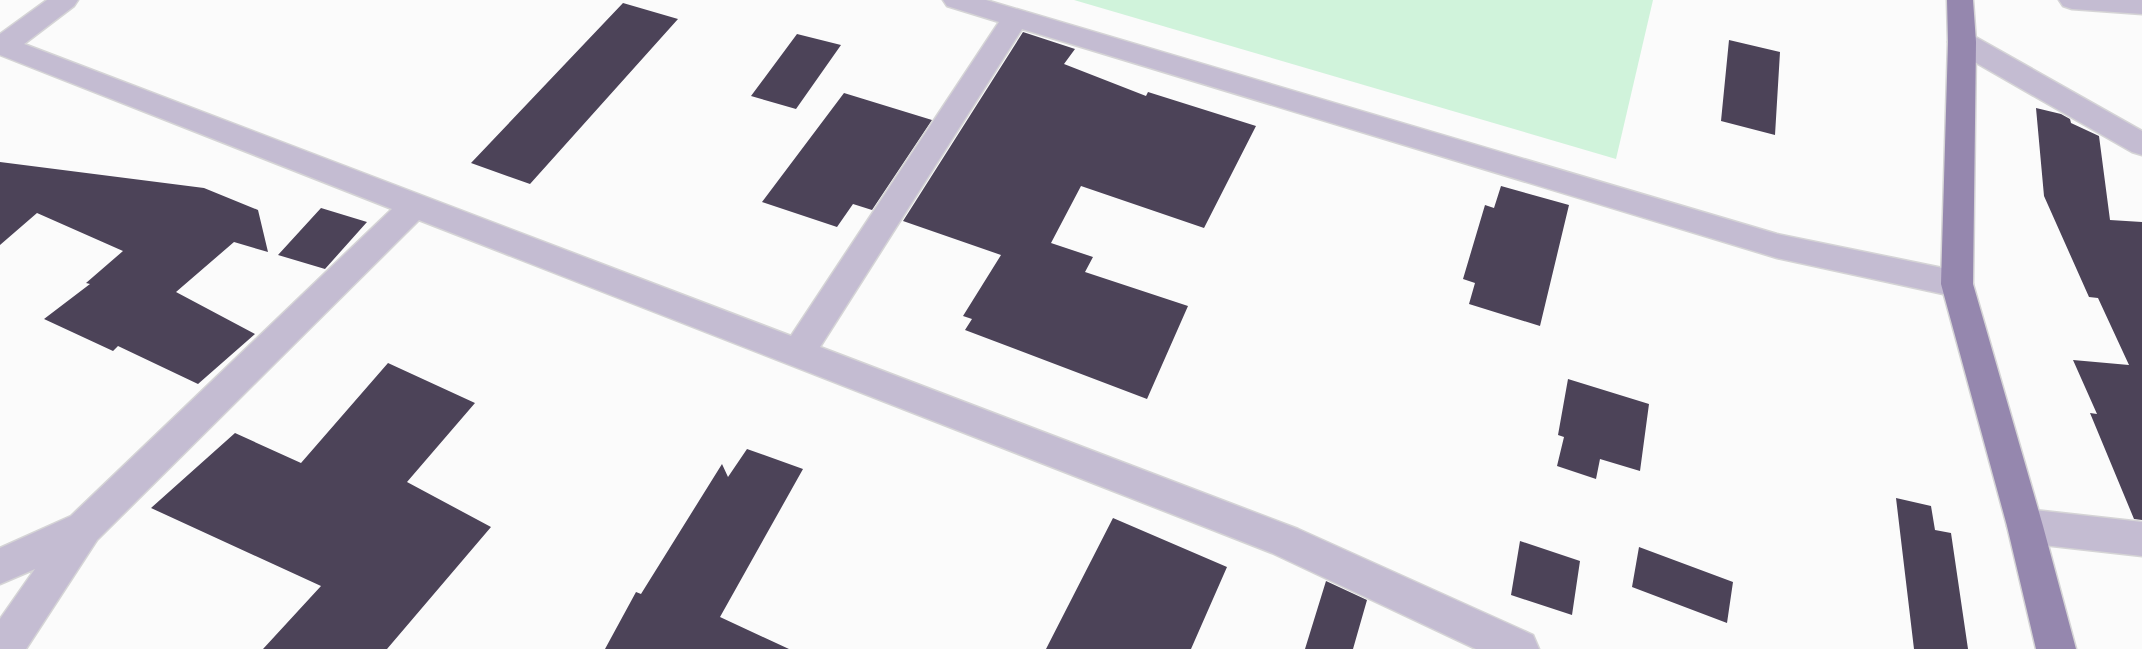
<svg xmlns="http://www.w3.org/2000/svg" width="2142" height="649" font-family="'Titillium Web',sans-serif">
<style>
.green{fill:#d0f3db}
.building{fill:#4c4358}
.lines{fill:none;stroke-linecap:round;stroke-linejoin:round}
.minor-casing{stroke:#d5d4d6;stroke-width:3}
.major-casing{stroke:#d5d4d6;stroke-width:3}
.minor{fill:#c4bcd2;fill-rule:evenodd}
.major{fill:#9587ae;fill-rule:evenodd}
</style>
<rect width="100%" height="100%" fill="#fbfbfb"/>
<path class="green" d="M1074,0h579l-37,159z"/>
<path class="building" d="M623,3l55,16 -148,165 -59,-21z
M1023,32l52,17 -11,15 82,32 2,-4 108,34 -52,102 -123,-42 -30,57 42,14 -8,15 103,34 -41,93 -182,-69 7,-11 -9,-3 38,-61 -98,-34z
M797,34l44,11 -45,64 -45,-13z
M1729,40l51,12 -5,83 -54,-14z
M844,93l88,27 -60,90 -19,-6 -16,23 -75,-25z
M2036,108l25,6 9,5 1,4 28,13 11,84 32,2v298l-8,-1 -44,-106 7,1 -24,-54 56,5 -31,-67 -9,-1 -45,-101z
M0,162l204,26 54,22 10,42 -34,-10 -58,50 79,42 -57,50 -80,-38 -5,5 -69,-32 46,-35 -4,-1 37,-32 -86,-38 -37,32z
M1501,186l68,19 -29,121 -71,-22 6,-21 -12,-4 22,-74 9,3z
M321,208l46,14 -42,47 -47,-14z
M388,363l87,40 -68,79 84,45 -104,122h-124l58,-63 -170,-78 84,-75 66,30z
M1568,379l81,25 -9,67 -40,-12 -4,20 -39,-13 7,-29 -6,-2z
M747,449l56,20 -83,148 69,32h-184l31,-57 5,2 81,-130 6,13z
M1896,498l35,8 4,24 16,3 17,116h-54z
M1113,518l114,49 -36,82h-145z
M1520,541l60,20 -8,54 -61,-20z
M1639,547l94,35 -6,41 -95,-36z
M1326,581l41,19 -14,49h-48z"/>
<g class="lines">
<defs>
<path id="minor" d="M47,0h31l-4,6 -50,38 767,292 208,-314 -52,-16 -4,-6h43l791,234 180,37 11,4 5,9 -5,9 -11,4 -180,-39 -755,-229 -202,318 478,182 235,106 6,14h-63l-204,-96 -853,-333 -322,320 -71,109h-26v-30l35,-50 -35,15v-36l71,-32 321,-307 -392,-154v-21z
M2059,0h83v14l-70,-5 -9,-3z
M1962,33l10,2 170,96v24l-10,-3 -180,-103 -4,-7 4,-7z
M2025,509l117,13v34l-117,-13 -13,-5 -5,-12 5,-12z"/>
<path id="major" d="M1947,0h26l3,42 -3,242 70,242 33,123h-40l-29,-123 -66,-242 7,-242z"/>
</defs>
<use href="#minor" class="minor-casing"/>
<use href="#major" class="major-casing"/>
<use href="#minor" class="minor"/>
<use href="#major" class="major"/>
</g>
</svg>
